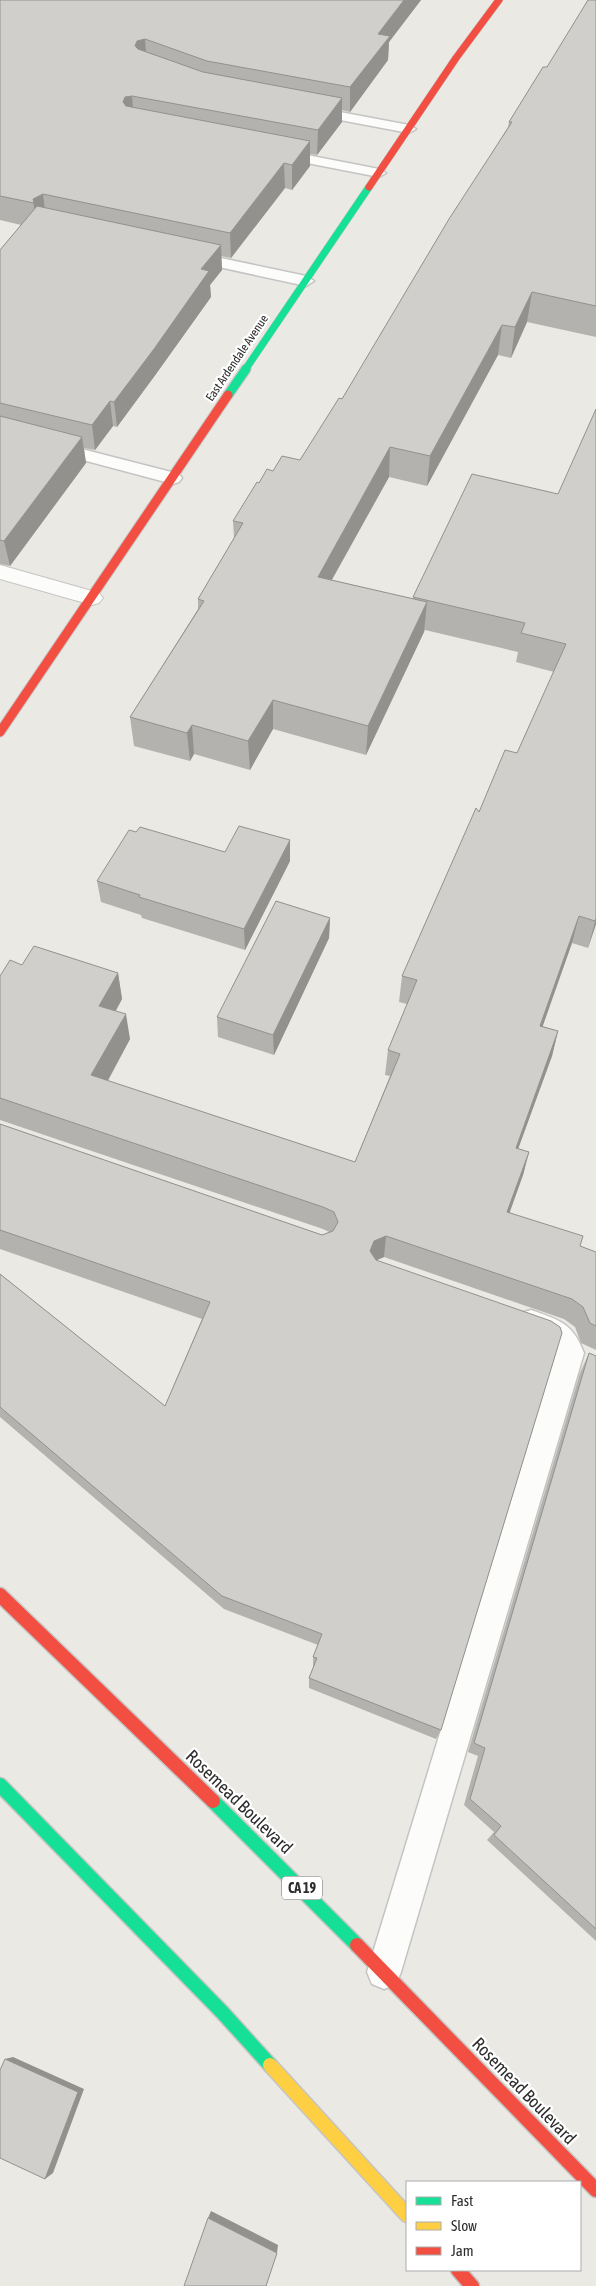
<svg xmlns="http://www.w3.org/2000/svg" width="596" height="2286" font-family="'Asap Condensed',sans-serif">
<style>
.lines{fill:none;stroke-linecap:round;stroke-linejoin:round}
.lane-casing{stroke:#c5c4c4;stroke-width:3}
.street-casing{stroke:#c5c4c4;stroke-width:2}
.fast-far2-casing{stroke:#c5c4c4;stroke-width:8}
.fast-far1-casing{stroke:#c5c4c4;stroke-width:11}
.fast-casing{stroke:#c5c4c4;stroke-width:17}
.slow-casing{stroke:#c5c4c4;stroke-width:17}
.jam-far2-casing{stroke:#c5c4c4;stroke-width:8}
.jam-far1-casing{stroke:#c5c4c4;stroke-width:11}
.jam-casing{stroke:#c5c4c4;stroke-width:17}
.lane{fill:#fcfcfb;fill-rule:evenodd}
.street{fill:#fcfcfb;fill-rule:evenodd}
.fast-far2{stroke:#16e098;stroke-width:7}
.fast-far1{stroke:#16e098;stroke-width:9}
.fast{stroke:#16e098;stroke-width:14}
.slow{stroke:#ffcf43;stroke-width:14}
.jam-far2{stroke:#f24e42;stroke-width:7}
.jam-far1{stroke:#f24e42;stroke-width:9}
.jam{stroke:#f24e42;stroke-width:14}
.wall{fill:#b3b2af}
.shaded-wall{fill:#92918e}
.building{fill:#d0cfcb;stroke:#92918e}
.labels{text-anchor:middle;stroke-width:4.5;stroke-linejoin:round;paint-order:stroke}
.far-street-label{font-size:12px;fill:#2d2d2d;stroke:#fff}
.shield{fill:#fff;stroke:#6c6c6c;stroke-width:1}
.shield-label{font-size:14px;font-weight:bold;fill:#2d2d2d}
.near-street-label{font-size:18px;fill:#2d2d2d;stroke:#fff}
</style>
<rect width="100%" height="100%" fill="#ebe9e4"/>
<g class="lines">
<defs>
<path id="lane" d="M308,106l101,19 7,4 -7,4 -106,-20 -2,-3z
M276,149l103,20 7,4 -7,4 -108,-21 -2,-3 2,-3z
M188,251l118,25 8,5 -8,5 -124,-27 -2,-3 2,-3z
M0,428l179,46 3,4 -3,4 -6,2 -173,-46z
M531,1310c28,10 42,13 53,43l-183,619 -5,12 -12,5 -12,-5 -5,-12 189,-619 -10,-12 -25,-10 -3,-9 3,-9z"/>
<path id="street" d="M0,565l99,28 4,5 -4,5 -7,2 -92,-26z"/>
<path id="fast-far2" d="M245,370l124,-183"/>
<path id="fast-far1" d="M228,395l18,-26"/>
<path id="fast" d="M0,1785l222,227 48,53
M213,1801l144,144"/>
<path id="slow" d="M270,2065l137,150"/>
<path id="jam-far2" d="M369,187l87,-129 43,-58"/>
<path id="jam-far1" d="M0,732l228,-337"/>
<path id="jam" d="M0,1595l213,206
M357,1945l239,245
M458,2270l14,16"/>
</defs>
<use href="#lane" class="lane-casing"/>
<use href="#street" class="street-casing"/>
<use href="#fast-far2" class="fast-far2-casing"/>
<use href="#fast-far1" class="fast-far1-casing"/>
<use href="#fast" class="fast-casing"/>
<use href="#slow" class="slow-casing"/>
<use href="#jam-far2" class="jam-far2-casing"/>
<use href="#jam-far1" class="jam-far1-casing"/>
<use href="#jam" class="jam-casing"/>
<use href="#lane" class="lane"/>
<use href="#street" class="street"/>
<use href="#fast-far2" class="fast-far2"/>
<use href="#fast-far1" class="fast-far1"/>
<use href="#fast" class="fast"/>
<use href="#slow" class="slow"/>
<use href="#jam-far2" class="jam-far2"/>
<use href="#jam-far1" class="jam-far1"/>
<use href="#jam" class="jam"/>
</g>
<path class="wall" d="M0,0h421l-32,42 -1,18 -38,52 -8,-2v12l-25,33 -7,-1v12l-18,24 -7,-2 -54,70 -10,-2 1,14 -12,15 1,12 -55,77 -39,53 -4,-1 -18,24 -11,-2 2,15 -76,103 -10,-2v-314l21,-25 -21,-5z
M596,0v337l-69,-15 -16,36 -13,-3 -71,131 -38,-9 -57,103 81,19v-2l145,-103 38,430 -8,24 -16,-5 -30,83 16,5 -6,25 -34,93 11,3 -6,23 -14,37 71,34 16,6v98l-15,-7 -6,-16 -11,-8 -180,-62 -7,3 64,470 -5,9 -127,-51v-10l4,-10v-11l5,-12 -94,-36 -224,-192v-143l165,132 37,-87 -202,-70v-125l322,111 7,-3 -6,-3 -323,-109v-144l22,-11 96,8 4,26 -6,12 14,28 -22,42 247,81 35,-86 -5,-1 3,-25 19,-46 -8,-2 3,-26 77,-164 38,-59 37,-81 -38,-10 2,-10 -93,-22 -1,2 -58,123 -93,-26 -23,41 -56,-16 -4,7 -56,-15 -4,-29 68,-108v-10l36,-61 -1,-17 26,-38 14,-12 27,-11 42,-61 166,-272 1,-5 38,-55z
M136,832l89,20 65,9 -45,89 -103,-32 -1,-3 -40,-13 -4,-21z
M330,918l-1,20 -55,117 -56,-18 -1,-20z
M589,1353l7,3v585l-109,-101 7,-8 -30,-27 14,-49 -10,-4 112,-379z"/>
<path class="shaded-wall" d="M404,0h17l-32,42 -1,18 -38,52v-25l28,-53z
M145,39l2,24 -12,-17 2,-5z
M132,96l2,24 -11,-18 2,-5z
M342,98v24l-25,33 1,-25z
M310,141v25l-18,24v-25z
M284,163l1,25 -54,70 -1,-25z
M43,194l3,25 -9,9 -4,-29z
M221,245l1,25 -12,15 1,12 -55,77 -39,53 -3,-25 87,-133z
M532,292l-5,30 -16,36 4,-31z
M502,325l-4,30 -71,131 3,-30z
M110,401l3,25 -18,24 -3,-25z
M82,437l4,26 -76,103 -6,-25z
M390,447l-1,30 -72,129 1,-29z
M427,602l-3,30 -58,123 2,-29z
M273,700v29l-23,41 -2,-29z
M192,725l2,29 -4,7 -3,-28z
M290,840v21l-45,89 -1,-21z
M579,916l-7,27 -38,108 6,-25z
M330,918l-1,20 -55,117 -1,-20z
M596,918v6l-8,24z
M118,973l4,26 -18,32 -5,-25z
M126,1014l4,25 -33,61 -6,-25z
M558,1031l-6,25 -42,115 6,-23z
M529,1152l-6,23 -21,59 5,-22z
M386,1236l-2,21 -12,5 -2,-11 4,-10z
M13,2057l71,32 -31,84 -8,6 -40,-120z
M211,2211l67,34 -1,8 -69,-35z"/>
<path class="building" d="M0,0h404l-26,34 12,2 -40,51 -143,-26 -62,-22 -8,2 -2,5 3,3 65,23 139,26 -24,32 -186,-34 -7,1 -2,5 3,4 184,35 -18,24 -8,-2 -54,70 -187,-39 -10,5 1,4 -34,-7z
M588,0h8v306l-64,-14 -17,35 -13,-2 -72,131 -40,-9 -72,130 109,25 -59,124 -95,-26 -25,41 -56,-16 -5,8 -57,-16 74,-116 -6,-2 45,-76 -10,-2 24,-39 2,1 8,-14 6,2 9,-15 18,4 39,-62 3,1 107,-180 63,-97h-3l34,-55h4z
M37,206l184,39 -20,24 8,2 -55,78 -40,53 -4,-1 -18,24 -92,-22v-153z
M596,409v509l-1,3 -16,-5 -39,110 18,5 -42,117 13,4 -22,60 76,24 -3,10 16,6v74l-6,-3 -7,-16 -11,-8 -186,-63 -12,5 -4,10 6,9 175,61 9,6 2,6 -121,397 -132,-52 8,-20 -4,-1 9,-23 -100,-38 -222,-189v-133l165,132 45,-104 -210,-72v-106l322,111 11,-4 5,-9 -4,-10 -11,-5 -323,-109v-122l10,-16 12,5 12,-19 84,27 -19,33 27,8 -35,61 264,87 45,-108 -12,-4 29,-70 -15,-4 74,-168 3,4 26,-62 12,3 49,-109 -45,-11 4,-10 -112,-26 59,-123 86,20z
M0,416l82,21 -78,104 -4,-1z
M239,826l51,14 -46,89 -105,-32 1,-2 -43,-14 32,-51 7,2 4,-5 85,25z
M276,901l54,17 -57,117 -56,-18z
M589,1353l7,3v573l-102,-94 7,-9 -31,-27 15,-51 -11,-5z
M5,2059l73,33 -33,87 -45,-21v-88z
M208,2218l69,35 -11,33h-82z"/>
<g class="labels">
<g class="far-street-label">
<text transform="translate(237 358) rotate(-56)" y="4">East Ardendale Avenue</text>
</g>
<rect class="shield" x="282" y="1876.5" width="40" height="23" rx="4"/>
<g class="shield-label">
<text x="302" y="1893">CA 19</text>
</g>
<g class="near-street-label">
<text transform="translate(239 1802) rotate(44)" y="6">Rosemead Boulevard</text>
<text transform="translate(524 2091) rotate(46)" y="6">Rosemead Boulevard</text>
</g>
</g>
<rect x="406" y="2181" width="175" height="90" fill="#ffffff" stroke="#ababab"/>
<rect x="416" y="2197" width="25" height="8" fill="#16e098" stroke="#ababab"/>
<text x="451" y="2206" font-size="15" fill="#2d2d2d">Fast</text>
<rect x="416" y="2222" width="25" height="8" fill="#ffcf43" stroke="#ababab"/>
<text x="451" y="2231" font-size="15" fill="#2d2d2d">Slow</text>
<rect x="416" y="2247" width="25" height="8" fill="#f24e42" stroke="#ababab"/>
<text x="451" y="2256" font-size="15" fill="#2d2d2d">Jam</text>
</svg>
